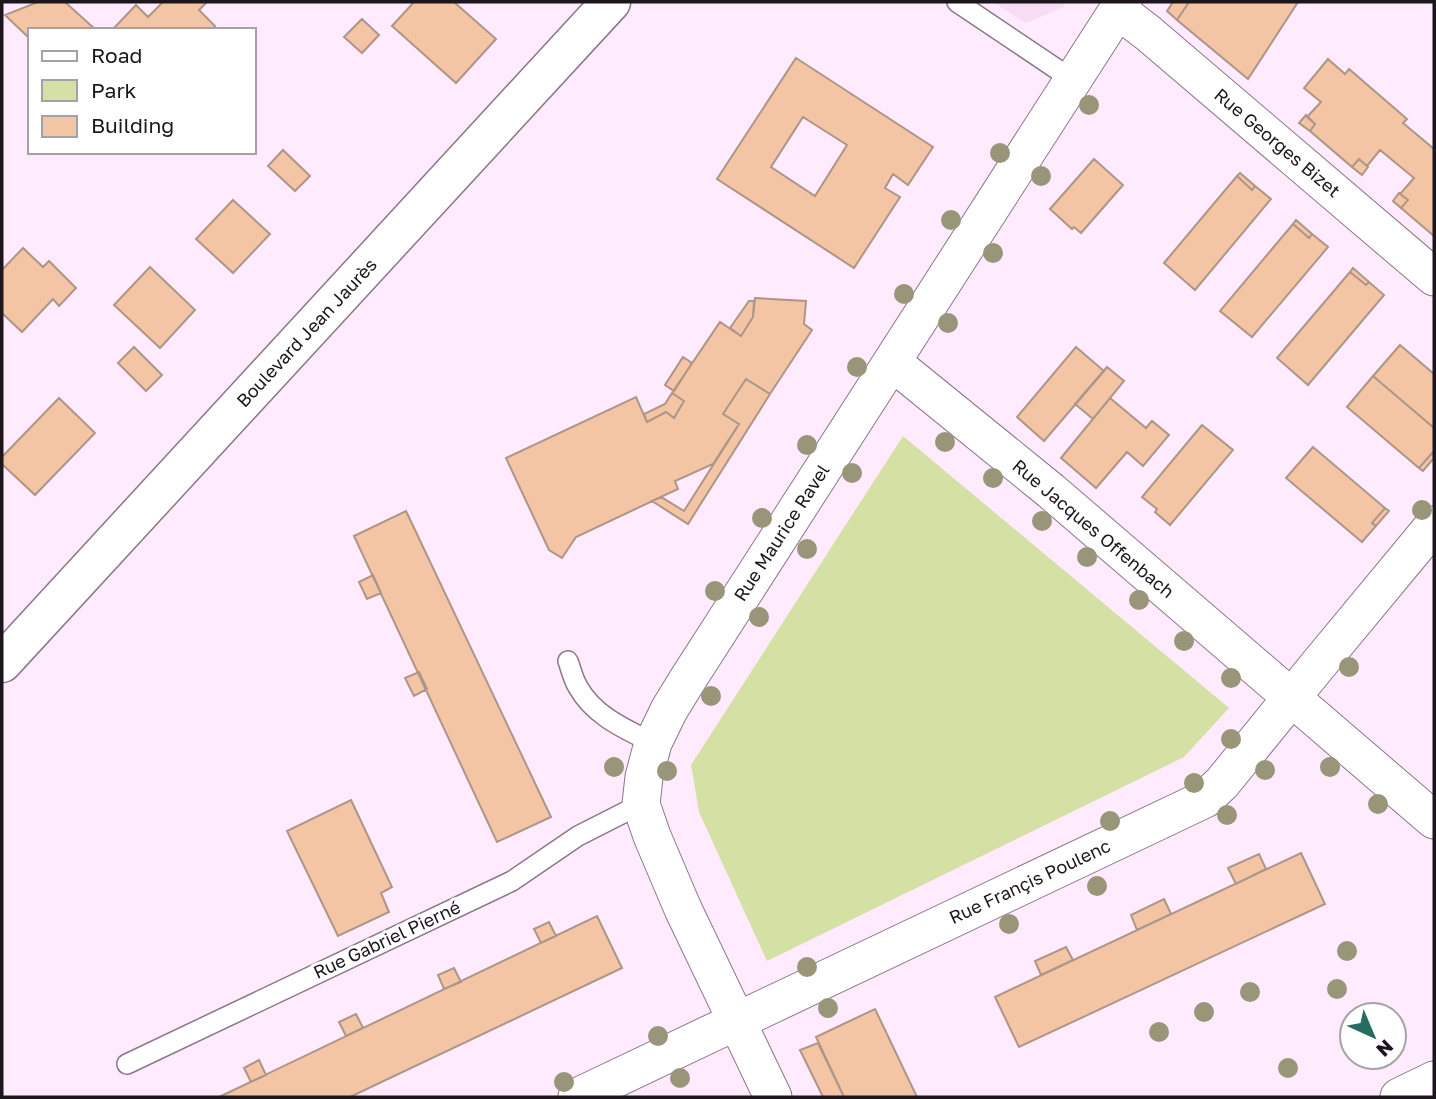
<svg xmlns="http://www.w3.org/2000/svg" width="1436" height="1099" font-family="'Golos Text',sans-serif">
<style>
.built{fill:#f6dcf5}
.green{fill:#d4e0a4}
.building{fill:#f4c5a4;stroke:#ad9687;stroke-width:2;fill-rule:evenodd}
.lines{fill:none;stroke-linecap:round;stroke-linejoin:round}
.service-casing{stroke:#8a788a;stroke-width:22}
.minor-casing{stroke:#8a788a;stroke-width:39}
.tertiary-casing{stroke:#8a788a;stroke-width:41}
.service{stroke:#fff;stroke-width:19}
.minor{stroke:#fff;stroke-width:37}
.tertiary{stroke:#fff;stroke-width:38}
.tree{fill:#999579}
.labels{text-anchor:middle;stroke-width:6;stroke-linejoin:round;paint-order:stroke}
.street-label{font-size:18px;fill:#1d161d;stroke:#fff}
</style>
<rect width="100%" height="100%" fill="#ffeafe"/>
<path class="built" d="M993,2h73l-3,5 -37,16z"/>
<path class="green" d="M903,436l326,272 -45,49 -417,204 -68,-149 -8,-47z"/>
<path class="building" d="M38,2h27l31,28h-66v9l-25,-24z
M163,2h44l-8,8 16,16 -3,4h-100l24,-25 12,12z
M414,2h40l42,37 -40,44 -64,-57z
M1173,2h16l-12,18 -10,-9z
M1189,2h109l-50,77 -71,-59z
M362,19l17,16 -17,18 -18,-16z
M796,58l137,89 -25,38 -15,-11 -8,14 15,9 -46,71 -137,-89zM803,117l44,28 -32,51 -44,-29z
M1328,59l17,15 4,-5 58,50 -4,4 31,26v87l-33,-28 7,-8 -8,-6 14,-16 -34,-28 -13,16 -8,-7 -7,8 -42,-36 5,-7 -8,-7 14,-15 -17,-14z
M1306,115l9,9 -5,7 -11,-8z
M283,150l27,26 -15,15 -27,-25z
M1094,159l29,26 -42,48 -7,-6 -2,2 -22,-20z
M1359,159l9,8 -6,8 -10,-8z
M1240,173l15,13 -3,4 -15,-14z
M1237,176l15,14 3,-4 16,13 -76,91 -31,-27z
M1399,193l9,7 -7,8 -8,-7z
M233,200l37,34 -37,39 -37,-34z
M1296,220l16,14 -3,4 -16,-14z
M1293,224l16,14 3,-4 16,13 -76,90 -32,-26z
M23,248l20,19 6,-6 27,27 -17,18 -6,-7 -31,33 -20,-19v-43z
M150,267l45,43 -35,38 -46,-43z
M1353,268l16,14 -3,3 -16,-13z
M1350,272l16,13 3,-3 15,13 -76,90 -31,-27z
M755,298l51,3 -2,23 8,6 -42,64 -24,-15 -23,35 16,10 -26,40 -38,17 3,8 -102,48 -14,21 -13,-8 -43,-92 130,-61 11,25 19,-10 8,6 10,-17 -12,-8 48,-71 21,14 12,-19z
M749,301h5l-1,16 -12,19 -11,-8z
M1400,345l34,29v54l-61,-52z
M134,347l28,28 -16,16 -28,-28z
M1076,347l28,24 -60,70 -27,-24z
M683,357l9,6 -18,28 -9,-6z
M1107,367l17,14 -31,38 -18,-15z
M1373,376l61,52v25l-1,-1 -14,16 -72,-61z
M746,379l24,15 -82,130 -36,-23 9,-4 23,14 55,-87 -16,-10z
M672,393l12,8 -10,17 -8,-6 -19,10 -3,-8 21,-10z
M59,398l36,35 -60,62 -33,-31v-7z
M1110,398l36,30 6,-7 17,14 -26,31 -16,-14 -31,36 -35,-30z
M1202,425l31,25 -63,75 -15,-13 2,-3 -15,-12z
M1313,447l72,61 -13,15 4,3 -14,16 -76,-64z
M1433,452l1,6 -11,13 -4,-3z
M1385,508l4,3 -13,15 -4,-3z
M406,511l145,306 -54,25 -143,-306z
M373,575l8,18 -14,6 -8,-17z
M419,672l8,17 -13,7 -9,-18z
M351,800l41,87 -11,6 8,19 -51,24 -51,-105z
M1301,853l24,51 -306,143 -24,-50z
M1259,854l7,15 -30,15 -8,-16z
M1164,899l7,15 -34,16 -6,-15z
M597,916l25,52 -272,129h-131z
M549,922l7,14 -15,7 -7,-14z
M1066,947l7,13 -32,15 -6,-14z
M454,968l7,14 -17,7 -6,-14z
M875,1009l42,88h-73l-28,-60z
M356,1014l7,14 -17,8 -7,-14z
M818,1043l26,54h-21l-23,-47z
M259,1060l7,15 -15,7 -7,-14z"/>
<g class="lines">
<defs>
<path id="service" d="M957,2l116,78
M568,661c3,8 5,18 10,26 16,29 47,42 75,56
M127,1064l385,-183 66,-45 63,-32"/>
<path id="minor" d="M1118,10l30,23 286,244
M892,362l159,129 383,329
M577,1097l628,-298 17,-16 96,-118 116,-140
M773,1097l-90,-188 -31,-73 -11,-32 3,-27 9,-34 16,-33 19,-31 435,-677
M1399,1097l35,-17"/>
<path id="tertiary" d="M2,663l609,-661"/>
</defs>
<use href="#service" class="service-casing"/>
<use href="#minor" class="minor-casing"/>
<use href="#tertiary" class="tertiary-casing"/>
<use href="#service" class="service"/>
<use href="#minor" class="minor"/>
<use href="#tertiary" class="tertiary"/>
</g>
<g class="tree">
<circle cx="1089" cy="105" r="10"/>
<circle cx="1000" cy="153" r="10"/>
<circle cx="1041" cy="176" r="10"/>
<circle cx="951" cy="220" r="10"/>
<circle cx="993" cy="253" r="10"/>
<circle cx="904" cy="294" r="10"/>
<circle cx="948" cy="323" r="10"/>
<circle cx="857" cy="367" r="10"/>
<circle cx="945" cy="442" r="10"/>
<circle cx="807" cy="445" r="10"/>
<circle cx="852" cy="473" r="10"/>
<circle cx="993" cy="478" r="10"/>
<circle cx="1422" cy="510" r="10"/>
<circle cx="762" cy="518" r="10"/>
<circle cx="1042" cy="521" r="10"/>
<circle cx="807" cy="549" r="10"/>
<circle cx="1087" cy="557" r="10"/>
<circle cx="715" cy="591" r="10"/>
<circle cx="1139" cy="600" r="10"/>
<circle cx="759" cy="617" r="10"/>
<circle cx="1184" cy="641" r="10"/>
<circle cx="1349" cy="667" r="10"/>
<circle cx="1231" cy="678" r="10"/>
<circle cx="711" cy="696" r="10"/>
<circle cx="1231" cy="739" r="10"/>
<circle cx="614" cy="767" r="10"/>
<circle cx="1330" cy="767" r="10"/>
<circle cx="1265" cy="770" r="10"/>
<circle cx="667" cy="771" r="10"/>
<circle cx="1194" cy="783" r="10"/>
<circle cx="1378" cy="804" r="10"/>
<circle cx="1227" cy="815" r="10"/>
<circle cx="1110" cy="821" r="10"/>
<circle cx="1097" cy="886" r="10"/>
<circle cx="1009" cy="924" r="10"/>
<circle cx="1347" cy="951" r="10"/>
<circle cx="807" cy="967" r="10"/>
<circle cx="1337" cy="989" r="10"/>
<circle cx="1250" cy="992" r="10"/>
<circle cx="828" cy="1008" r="10"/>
<circle cx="1204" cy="1012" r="10"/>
<circle cx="1159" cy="1032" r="10"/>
<circle cx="658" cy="1036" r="10"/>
<circle cx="1288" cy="1068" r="10"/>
<circle cx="680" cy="1078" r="10"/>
<circle cx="564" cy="1082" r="10"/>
</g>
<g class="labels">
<g class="street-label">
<text transform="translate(1277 143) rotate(40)" y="6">Rue Georges Bizet</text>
<text transform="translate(307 333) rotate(-47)" y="6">Boulevard Jean Jaurès</text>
<text transform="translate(1093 529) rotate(40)" y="6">Rue Jacques Offenbach</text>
<text transform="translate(782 533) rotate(-57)" y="6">Rue Maurice Ravel</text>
<text transform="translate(1030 882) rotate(-25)" y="6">Rue Françis Poulenc</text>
<text transform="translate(387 940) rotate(-25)" y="6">Rue Gabriel Pierné</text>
</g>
</g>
<rect width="1436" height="1099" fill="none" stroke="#1d161d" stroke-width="7"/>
<rect x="28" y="28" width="228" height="126" fill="#ffffff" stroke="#a5a2a5" stroke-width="2"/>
<rect x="42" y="51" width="35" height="10" fill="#ffffff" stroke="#a5a2a5" stroke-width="2"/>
<text x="91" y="63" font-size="21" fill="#1d161d">Road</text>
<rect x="42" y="80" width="35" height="21" fill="#d4e0a4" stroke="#a5a2a5" stroke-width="2"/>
<text x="91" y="98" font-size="21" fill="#1d161d">Park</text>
<rect x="42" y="116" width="35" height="21" fill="#f4c5a4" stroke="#a5a2a5" stroke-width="2"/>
<text x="91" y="133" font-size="21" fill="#1d161d">Building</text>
<g transform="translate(1373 1036) rotate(136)"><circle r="33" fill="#ffffff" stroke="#a5a2a5" stroke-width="2"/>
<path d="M0-5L12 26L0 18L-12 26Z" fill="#276c60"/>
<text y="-10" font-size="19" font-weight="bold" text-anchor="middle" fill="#1d161d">N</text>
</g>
</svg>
